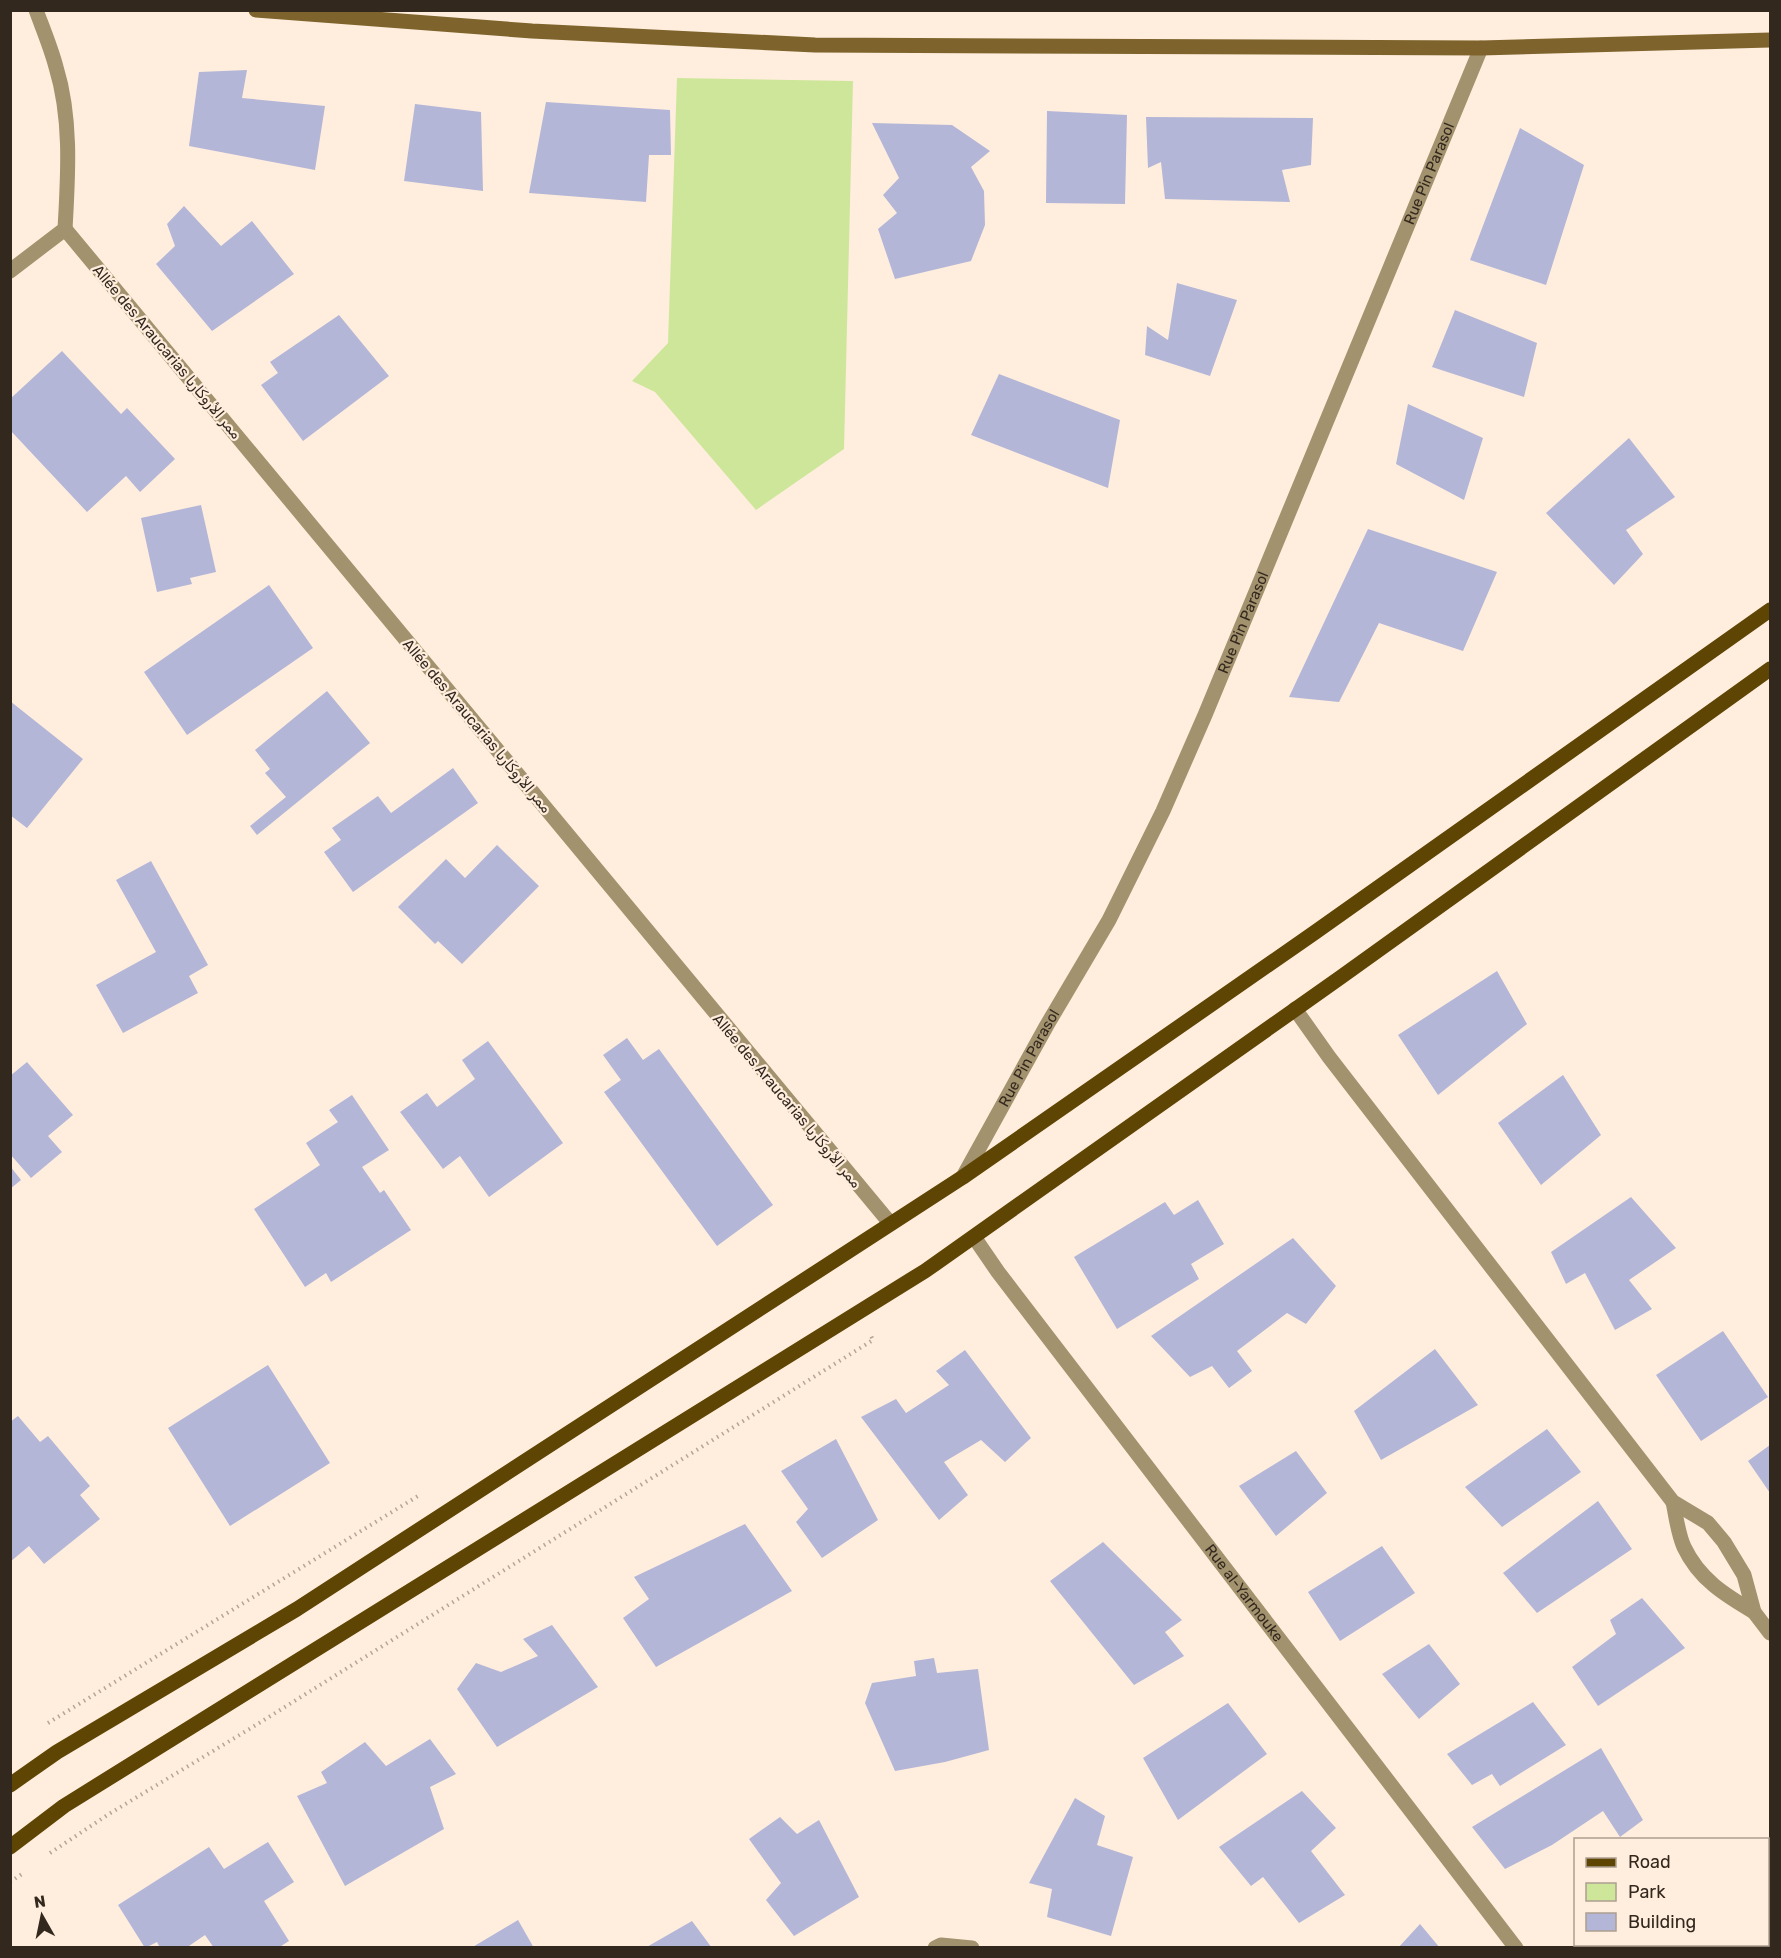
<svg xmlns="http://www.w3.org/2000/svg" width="1781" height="1958" font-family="Rubik,Vazirmatn,sans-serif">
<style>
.green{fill:#cee69a}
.building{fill:#b4b6d7}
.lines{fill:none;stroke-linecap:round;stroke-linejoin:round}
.path{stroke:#b4a598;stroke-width:4;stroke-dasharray:1.5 4.5;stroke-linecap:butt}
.minor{stroke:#a3926e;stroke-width:15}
.secondary{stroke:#7e642c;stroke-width:15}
.primary{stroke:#5e4504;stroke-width:15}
.labels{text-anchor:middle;stroke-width:4.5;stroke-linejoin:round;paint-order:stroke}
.street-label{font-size:15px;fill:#33281e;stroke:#ffeede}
</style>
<rect width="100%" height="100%" fill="#ffeede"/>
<path class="green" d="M677,78l176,3 -9,368 -88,61 -101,-118 -23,-11 36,-38z"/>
<path class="building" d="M247,70l-5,28 83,8 -10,64 -126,-24 10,-74z
M546,102l124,8 1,45h-22l-3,47 -117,-9z
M415,104l66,8 2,79 -79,-10z
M1047,111l80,4 -2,89 -79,-1z
M1146,117l167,1 -2,47 -29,5 8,32 -125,-3 -4,-37 -13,6z
M872,123l80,2 38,26 -19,16 13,24 1,34 -14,36 -76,18 -17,-50 19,-16 -14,-18 16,-17z
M1520,128l64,37 -38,120 -76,-25z
M184,206l37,40 31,-25 42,53 -82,57 -56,-67 19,-18 -8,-22z
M1177,283l60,17 -27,76 -65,-21 2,-29 21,14z
M1455,310l82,33 -13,54 -92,-30z
M339,315l50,61 -86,65 -42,-56 17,-12 -8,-11z
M62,351l59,63 6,-6 48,51 -35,33 -14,-16 -39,36 -77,-82v-31z
M999,374l121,46 -12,68 -137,-53z
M1408,404l75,34 -19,62 -68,-36z
M1629,438l46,59 -49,33 17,24 -29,31 -68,-72z
M201,505l15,67 -26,6 2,6 -35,8 -16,-74z
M1368,529l129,43 -34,79 -84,-28 -40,79 -50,-5z
M269,585l44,63 -126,87 -43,-63z
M327,691l43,52 -113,92 -7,-9 36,-29 -21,-24 5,-4 -15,-19z
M10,701l73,58 -56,69 -17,-13z
M453,768l25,35 -125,89 -29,-40 17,-12 -9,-12 46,-32 13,17z
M497,845l42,41 -77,78 -24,-23 -3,3 -37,-37 48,-48 19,19z
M151,861l57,104 -19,11 9,17 -75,40 -27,-48 60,-33 -40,-72z
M1497,971l30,53 -89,71 -40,-60z
M627,1038l16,22 16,-11 114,156 -56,41 -113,-154 17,-12 -18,-25z
M488,1041l75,102 -74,54 -29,-41 -17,13 -43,-57 27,-19 10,14 38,-28 -13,-19z
M27,1062l46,53 -25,21 14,16 -31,26 -21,-24v-78z
M1563,1075l38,60 -60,50 -43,-62z
M352,1095l37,55 -27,17 18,26 4,-3 27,40 -80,52 -5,-9 -21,14 -51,-78 66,-44 -14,-22 32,-21 -9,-12z
M10,1166l11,14 -11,9z
M1631,1197l45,51 -47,32 23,29 -37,21 -30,-57 -19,11 -15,-32z
M1198,1200l26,44 -33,20 8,15 -82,50 -43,-72 91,-55 9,13z
M1293,1238l43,48 -30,38 -19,-11 -50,38 15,20 -23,17 -17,-22 -22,11 -39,-41z
M1723,1331l45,66 -67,44 -45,-66z
M1435,1349l43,56 -97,55 -27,-49z
M965,1350l66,88 -26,24 -24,-22 -37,22 24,33 -29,25 -78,-103 35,-18 10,14 43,-28 -13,-14z
M268,1365l62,98 -100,63 -62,-98z
M18,1416l22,26 8,-6 42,50 -10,9 20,24 -56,45 -15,-18 -19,16v-140z
M1547,1429l34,43 -79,55 -37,-40z
M836,1439l42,81 -56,38 -26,-36 12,-13 -27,-38z
M1770,1445v48l-22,-32z
M1296,1451l31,42 -51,43 -37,-50z
M1598,1501l34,48 -95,64 -34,-40z
M745,1524l47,67 -136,76 -33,-49 26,-19 -15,-22z
M1103,1542l79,78 -17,12 19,24 -50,29 -84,-104z
M1382,1546l33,47 -75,48 -32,-49z
M1642,1598l43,50 -87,58 -26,-39 44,-33 -6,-14z
M552,1625l46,62 -101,60 -40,-58 19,-26 25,9 37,-16 -15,-17z
M1429,1644l31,40 -41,35 -37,-45z
M934,1658l3,15 41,-4 11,81 -44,12 -50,9 -30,-68 7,-20 44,-7 -2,-15z
M1533,1702l33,43 -66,41 -8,-12 -20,11 -25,-31z
M1228,1703l39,51 -89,66 -35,-62z
M430,1739l26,35 -26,13 14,42 -99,57 -48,-90 30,-13 -6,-11 44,-30 21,24z
M1601,1748l42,72 -23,17 -17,-26 -51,34 -47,24 -33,-42z
M1302,1791l34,37 -25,23 34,44 -46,28 -36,-46 -12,9 -32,-39z
M1075,1798l30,18 -8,29 36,12 -22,79 -64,-19 5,-28 -23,-6z
M780,1817l17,17 22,-14 40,77 -65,39 -28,-36 15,-17 -32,-44z
M268,1842l26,40 -30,19 25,40 -11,7h-64l-9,-13 -19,13h-26l-3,-6 -12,6 -27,-43 91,-58 15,22z
M518,1920l16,28h-63z
M692,1921l20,27h-67z
M1420,1924l20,24h-42z
M1679,1944h71l2,4h-76z"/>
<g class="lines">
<path class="path" d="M48,1723l370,-227
M50,1853l59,-39 147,-89 617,-385 -3,-6
M10,1882l15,-10"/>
<g class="minor">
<path d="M65,229l825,994"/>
<path d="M10,271l55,-42c3,-53 7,-110 -9,-162 -5,-19 -13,-38 -20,-57"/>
<path d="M1295,1009l34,48 344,445 35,21 16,19 20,33 10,37 16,21"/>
<path id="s1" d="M963,1177l84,-152 62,-105 54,-109 42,-96 276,-667"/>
<path id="s2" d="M974,1237l24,35 518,676"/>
<path d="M1673,1502c3,14 5,32 11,45 15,32 41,48 70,65"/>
<path d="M935,1948l6,-3 31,3"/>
</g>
<path class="secondary" d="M256,10l276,21 283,14 666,3 289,-8"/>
<path class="primary" d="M10,1785l47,-33 240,-143 666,-432 351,-244 456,-323
M10,1847l54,-41 861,-535 416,-294 429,-308"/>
</g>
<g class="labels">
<g class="street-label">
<text dy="5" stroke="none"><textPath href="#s1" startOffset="1108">Rue Pin Parasol</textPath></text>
<text transform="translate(167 352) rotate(50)" y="5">Allée des Araucarias ممر الأروكاريا</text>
<text dy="5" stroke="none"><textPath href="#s1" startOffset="622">Rue Pin Parasol</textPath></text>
<text transform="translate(477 726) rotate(50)" y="5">Allée des Araucarias ممر الأروكاريا</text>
<text dy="5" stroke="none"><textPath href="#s1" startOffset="136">Rue Pin Parasol</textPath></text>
<text transform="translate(787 1101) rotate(50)" y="5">Allée des Araucarias ممر الأروكاريا</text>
<text dy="5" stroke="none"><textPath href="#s2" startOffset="447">Rue al-Yarmouke</textPath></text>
</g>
</g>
<rect width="1781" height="1958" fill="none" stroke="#33281e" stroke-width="24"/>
<rect x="1574" y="1838" width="195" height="108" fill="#ffeede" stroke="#ad9f91" stroke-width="1.5"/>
<rect x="1586" y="1858" width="30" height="9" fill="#5e4504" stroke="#ad9f91" stroke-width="1.5"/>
<text x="1628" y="1868" font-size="18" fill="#33281e">Road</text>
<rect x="1586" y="1883" width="30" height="18" fill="#cee69a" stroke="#ad9f91" stroke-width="1.5"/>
<text x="1628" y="1898" font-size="18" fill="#33281e">Park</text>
<rect x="1586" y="1913" width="30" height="18" fill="#b4b6d7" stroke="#ad9f91" stroke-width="1.5"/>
<text x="1628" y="1928" font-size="18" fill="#33281e">Building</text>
<g transform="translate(42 1916) rotate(351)" stroke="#ffeede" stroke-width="4.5" paint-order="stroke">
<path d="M0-4.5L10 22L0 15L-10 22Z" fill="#33281e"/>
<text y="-9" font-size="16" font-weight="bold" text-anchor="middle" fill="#33281e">N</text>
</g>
</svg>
